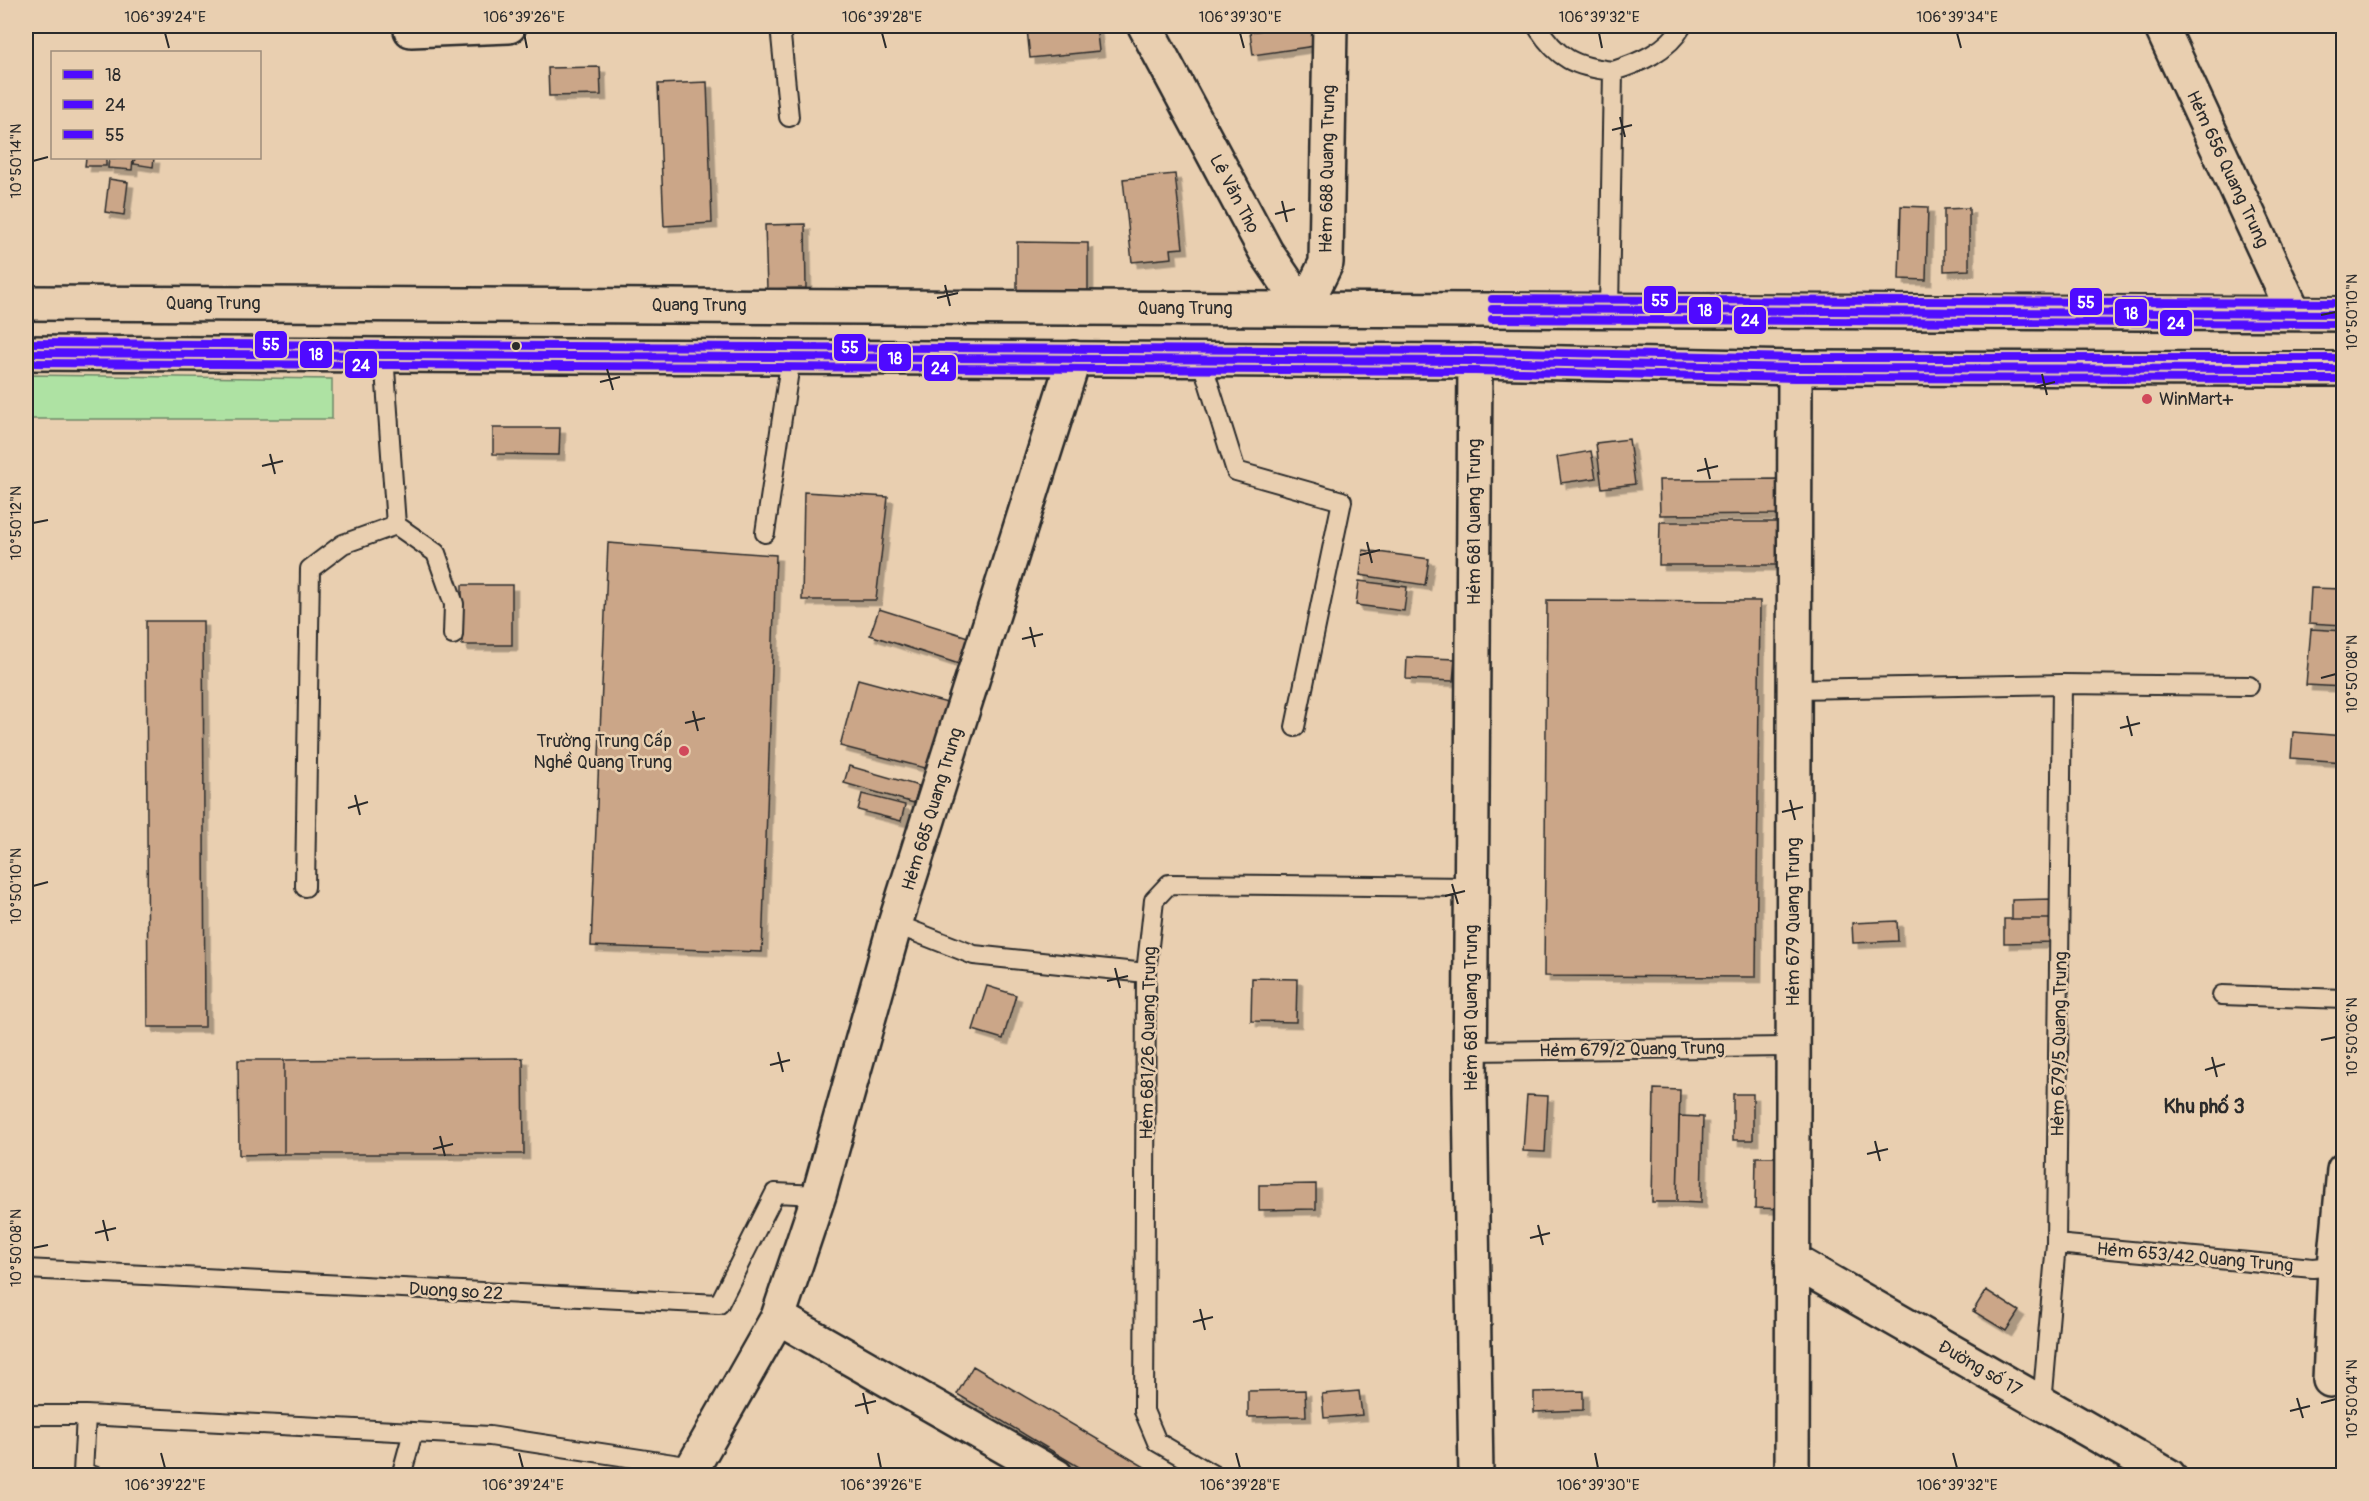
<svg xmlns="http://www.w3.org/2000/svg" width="2369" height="1501" font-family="Pangolin,sans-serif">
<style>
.green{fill:#aee2a3;stroke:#6c8667;stroke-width:1.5}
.building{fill:#cba688;stroke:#2b2b2b;stroke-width:1.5;filter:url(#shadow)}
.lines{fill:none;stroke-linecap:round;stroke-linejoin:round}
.service-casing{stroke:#2b2b2b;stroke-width:22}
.minor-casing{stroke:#2b2b2b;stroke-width:38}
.secondary-casing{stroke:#2b2b2b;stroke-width:38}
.primary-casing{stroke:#2b2b2b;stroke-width:38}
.service{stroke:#e9cfb0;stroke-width:18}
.minor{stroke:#e9cfb0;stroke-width:33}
.secondary{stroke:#e9cfb0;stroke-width:33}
.primary{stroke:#e9cfb0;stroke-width:33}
.bus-1-casing{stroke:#e9cfb0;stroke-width:12}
.bus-2-casing{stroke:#e9cfb0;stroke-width:12}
.bus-3-casing{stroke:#e9cfb0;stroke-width:12}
.bus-1{stroke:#4f0aff;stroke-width:8}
.bus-2{stroke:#4f0aff;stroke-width:8}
.bus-3{stroke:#4f0aff;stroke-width:8}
.ticks{fill:none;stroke:#2b2b2b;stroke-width:2}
.bus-dot{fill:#2b2b2b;stroke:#e9cfb0;stroke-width:2}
.poi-dot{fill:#d1495b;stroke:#e9cfb0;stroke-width:2}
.labels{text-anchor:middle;stroke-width:5;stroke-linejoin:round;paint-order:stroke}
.street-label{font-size:18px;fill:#2b2b2b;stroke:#e9cfb0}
.poi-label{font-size:18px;fill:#2b2b2b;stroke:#e9cfb0;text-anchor:start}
.neighbourhood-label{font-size:20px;font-weight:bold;fill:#2b2b2b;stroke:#e9cfb0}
.line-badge{stroke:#e9cfb0;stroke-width:2}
.badge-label{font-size:16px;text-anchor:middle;font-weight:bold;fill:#fff}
.neatline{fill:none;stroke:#2b2b2b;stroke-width:2}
.ticks-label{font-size:15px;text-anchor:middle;fill:#2b2b2b}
</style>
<defs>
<filter id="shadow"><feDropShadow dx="5.5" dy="5.5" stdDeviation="0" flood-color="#0004"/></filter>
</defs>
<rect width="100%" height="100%" fill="#e9cfb0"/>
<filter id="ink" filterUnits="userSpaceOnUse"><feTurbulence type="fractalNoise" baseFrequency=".0167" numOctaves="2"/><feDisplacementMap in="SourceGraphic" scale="12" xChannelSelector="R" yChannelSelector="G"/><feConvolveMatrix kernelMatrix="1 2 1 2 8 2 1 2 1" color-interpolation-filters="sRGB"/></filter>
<g filter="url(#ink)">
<path class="green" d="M26,375l306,4v40h-306z"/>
<path class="building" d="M1059,26h37l3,25 -69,7 -3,-29z
M1292,26h25l4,19 -68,10 -3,-23z
M600,67l1,28 -52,1 -1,-28z
M707,82l5,141 -48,3 -6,-142z
M86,158h20v8h-21z
M109,158h24l-1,12 -24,-2z
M135,158h19l-1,9 -19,-3z
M1175,174l8,74 -12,1 1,9 -40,4 -9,-83z
M109,179l19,3 -4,33 -19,-3z
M1901,206l27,1 -2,73 -27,-1z
M1969,208v62l-25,1v-62z
M805,224l1,64 -39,1 -2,-64z
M1017,242l71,1v50h-71z
M493,428h67l-1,27 -66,-1z
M1629,439l6,45 -33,4 -6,-45z
M1591,451l5,27 -35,5 -4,-26z
M1778,479v35l-118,1 -1,-35z
M804,492l84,5 -12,103h-74z
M1660,522h117v43h-118z
M608,543l168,12 -14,397 -171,-6z
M1363,550l66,9 -4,26 -65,-10z
M1359,581l48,6 -3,24 -48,-6z
M462,585h50v60h-50z
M2311,588l33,1 -1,36 -34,-2z
M1547,600l213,1 -4,376 -212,-1z
M879,609l89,28 -9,27 -89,-29z
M146,621h57l2,406h-57z
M2311,629l33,2v56l-38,-2z
M1407,657l48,2 -2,22 -47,-2z
M858,679l93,25 -18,66 -93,-24z
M2293,732l51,4v26l-53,-4z
M849,766l70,20 -5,17 -70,-20z
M862,794l43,11 -4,16 -43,-11z
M2052,899l1,20h-41v-19z
M2004,919h49v23l-49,1z
M1897,921l1,20 -45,2 -1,-20z
M1252,978l45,1 -1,43 -45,-1z
M987,986l29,9 -13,44 -30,-9z
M523,1058l1,96h-240v-94z
M238,1060h46v94l-45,1z
M1654,1089l26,1 -3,112h-25z
M1733,1094h20v46h-20z
M1527,1095l21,1 -3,56 -22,-1z
M1679,1116l24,1 -2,86 -24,-1z
M1756,1157h34l-1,52 -34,-1z
M1316,1184v25l-57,1v-25z
M1986,1290l33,21 -13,20 -33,-20z
M973,1366l187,110h-66l-137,-82z
M1305,1390l1,26 -58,1v-26z
M1359,1391l3,24 -38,3 -2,-24z
M1583,1391v19l-49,2v-20z"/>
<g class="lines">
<defs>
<path id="service" d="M780,26l9,91
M1537,26c20,33 39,41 76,45
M1609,310l4,-239c26,-8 55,-20 69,-45
M1201,359l35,112 106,30 -47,226
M396,525l40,28 18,51 -1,31
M765,533l26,-176
M1794,689l268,-5 187,2
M305,887l5,-318 33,-25 53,-19 -12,-170
M895,924l79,31 172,18
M2222,995l122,4
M1470,1051l323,-4
M2056,1244l257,24 22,-2
M26,1269l693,35 56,-111 44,2
M2042,1404l14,-160 6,-560
M26,1415h60l404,21 203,31 -2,8
M86,1415l-3,58 11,3
M401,1476l12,-44
M1215,1476l-58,-34 -13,-31 2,-438 8,-73 15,-16 303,3"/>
<path id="minor" d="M411,26v4l98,-4
M2161,26l133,287
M1304,308l22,-45 4,-237
M1475,361l-5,729 6,386
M1792,1260l377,216
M778,1317l278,159
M2330,1380l5,-114 9,-96
M693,1467l85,-150 41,-122 76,-271 179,-566
M1792,1476l3,-1108"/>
<path id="secondary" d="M1145,26l121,226 38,56"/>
<path id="primary" d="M26,303l2318,11
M26,353l1449,8 320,7 549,1"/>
</defs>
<use href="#service" class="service-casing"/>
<use href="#minor" class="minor-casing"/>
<use href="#secondary" class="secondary-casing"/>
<use href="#primary" class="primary-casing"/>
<use href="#service" class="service"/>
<use href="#minor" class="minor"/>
<use href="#secondary" class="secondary"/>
<use href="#primary" class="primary"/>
<defs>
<path id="bus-1" d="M1492,309l852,5
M26,353l1449,8 320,7 549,1"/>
<path id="bus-2" d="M1492,319l852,5
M26,363l1449,8 320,7 549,1"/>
<path id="bus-3" d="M1492,299l852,4
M26,343l1449,8 320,7h549"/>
</defs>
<use href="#bus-1" class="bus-1-casing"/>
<use href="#bus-2" class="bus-2-casing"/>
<use href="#bus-3" class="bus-3-casing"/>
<use href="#bus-1" class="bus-1"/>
<use href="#bus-2" class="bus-2"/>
<use href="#bus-3" class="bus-3"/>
</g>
</g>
<path class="ticks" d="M165,33l4,15M524,33l3,15M882,33l4,15M1240,33l4,15M1599,33l3,15M1957,33l4,15M1620,117l5,20M1612,130l20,-5M33,161l15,-4M1282,201l5,21M1275,214l20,-5M945,285l5,21M937,298l21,-5M2321,315l15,-3M607,369l6,21M2042,374l5,21M600,382l20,-5M2035,387l20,-5M270,454l5,20M1705,458l5,21M262,466l21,-5M1697,471l21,-5M33,523l15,-3M1367,542l5,21M1360,555l20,-5M1030,627l5,20M1022,639l21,-5M2321,678l15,-4M693,711l5,20M2127,716l5,20M685,723l20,-5M2120,728l20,-5M355,795l5,20M1790,800l5,20M348,808l20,-6M1782,812l21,-5M1452,884l6,20M33,886l15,-4M1445,896l20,-5M1115,968l5,20M1107,981l21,-5M2321,1040l15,-3M778,1052l5,20M2212,1057l5,20M770,1065l20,-5M2205,1070l20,-6M440,1136l5,20M1875,1141l5,20M433,1149l20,-5M1867,1154l21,-5M103,1220l5,21M1538,1225l5,20M95,1233l21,-5M1530,1238l20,-5M33,1248l15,-3M1200,1309l5,21M1193,1322l20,-5M863,1393l5,21M2297,1398l6,20M2321,1403l15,-4M855,1406l21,-5M2290,1411l20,-5M161,1453l4,15M519,1453l4,15M878,1453l3,15M1236,1453l4,15M1595,1453l3,15M1953,1453l4,15"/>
<circle class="bus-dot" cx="516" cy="346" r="5"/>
<g class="poi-dot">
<circle cx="2147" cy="399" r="6"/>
<circle cx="684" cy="751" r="6"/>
</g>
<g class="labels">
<g class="street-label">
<text transform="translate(1327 169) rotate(-89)" y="6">Hẻm 688 Quang Trung</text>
<text transform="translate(2228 169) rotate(65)" y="6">Hẻm 656 Quang Trung</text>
<text transform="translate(1235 194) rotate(62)" y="6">Lê Văn Thọ</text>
<text x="213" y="309">Quang Trung</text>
<text x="699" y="311">Quang Trung</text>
<text x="1185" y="314">Quang Trung</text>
<text transform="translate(1474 522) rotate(-90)" y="6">Hẻm 681 Quang Trung</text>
<text transform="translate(932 809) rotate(-73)" y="6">Hẻm 685 Quang Trung</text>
<text transform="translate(1793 922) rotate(-90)" y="6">Hẻm 679 Quang Trung</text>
<text transform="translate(1471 1008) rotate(-90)" y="6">Hẻm 681 Quang Trung</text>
<text transform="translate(1148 1043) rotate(-89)" y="6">Hẻm 681/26 Quang Trung</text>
<text transform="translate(2059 1044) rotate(-89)" y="6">Hẻm 679/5 Quang Trung</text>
<text transform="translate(1632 1049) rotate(-1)" y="6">Hẻm 679/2 Quang Trung</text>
<text transform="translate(2195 1257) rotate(5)" y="6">Hẻm 653/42 Quang Trung</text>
<text transform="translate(456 1291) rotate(3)" y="6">Duong so 22</text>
<text transform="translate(1980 1368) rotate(30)" y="6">Đường số 17</text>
</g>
<g class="poi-label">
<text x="2159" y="405">WinMart+</text>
<text x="672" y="747" text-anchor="end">Trường Trung Cấp<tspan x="672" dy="21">Nghề Quang Trung</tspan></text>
</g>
<g class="neighbourhood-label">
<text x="2204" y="1113">Khu phố 3</text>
</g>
</g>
<g class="line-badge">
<rect x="1643" y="285" width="34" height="29" rx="6" fill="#4f0aff"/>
<rect x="2069" y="287" width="34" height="29" rx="6" fill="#4f0aff"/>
<rect x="1688" y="296" width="34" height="29" rx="6" fill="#4f0aff"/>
<rect x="2114" y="298" width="34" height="29" rx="6" fill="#4f0aff"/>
<rect x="1733" y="306" width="34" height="29" rx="6" fill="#4f0aff"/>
<rect x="2159" y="309" width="34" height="28" rx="6" fill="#4f0aff"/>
<rect x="254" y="330" width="34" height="29" rx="6" fill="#4f0aff"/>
<rect x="833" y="333" width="34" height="29" rx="6" fill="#4f0aff"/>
<rect x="299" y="340" width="34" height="29" rx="6" fill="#4f0aff"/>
<rect x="878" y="343" width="34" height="29" rx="6" fill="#4f0aff"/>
<rect x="344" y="350" width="34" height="29" rx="6" fill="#4f0aff"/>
<rect x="923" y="354" width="34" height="28" rx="6" fill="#4f0aff"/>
</g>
<g class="badge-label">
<text x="1660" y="306">55</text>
<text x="2086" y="308">55</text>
<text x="1705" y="316">18</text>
<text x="2131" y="319">18</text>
<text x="1750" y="326">24</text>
<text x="2176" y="329">24</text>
<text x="271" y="350">55</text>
<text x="850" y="353">55</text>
<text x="316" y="360">18</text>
<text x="895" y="364">18</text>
<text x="361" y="371">24</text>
<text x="940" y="374">24</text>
</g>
<rect width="2369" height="1501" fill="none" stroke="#e9cfb0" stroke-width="66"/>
<rect x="51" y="51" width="210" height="108" fill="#e9cfb0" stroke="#9d8d7b" stroke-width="1.5"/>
<rect x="63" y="70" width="30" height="9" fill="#4f0aff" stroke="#9d8d7b" stroke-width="1.5"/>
<text x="105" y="81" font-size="18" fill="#2b2b2b">18</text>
<rect x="63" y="100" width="30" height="9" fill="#4f0aff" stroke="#9d8d7b" stroke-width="1.5"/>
<text x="105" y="111" font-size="18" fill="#2b2b2b">24</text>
<rect x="63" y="130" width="30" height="9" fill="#4f0aff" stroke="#9d8d7b" stroke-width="1.5"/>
<text x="105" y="141" font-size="18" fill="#2b2b2b">55</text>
<rect x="33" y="33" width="2303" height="1435" class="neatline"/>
<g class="ticks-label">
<text x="165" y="22">106°39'24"E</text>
<text x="524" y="22">106°39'26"E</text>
<text x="882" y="22">106°39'28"E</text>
<text x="1240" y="22">106°39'30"E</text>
<text x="1599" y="22">106°39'32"E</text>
<text x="1957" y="22">106°39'34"E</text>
<text transform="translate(16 161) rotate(-90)" y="5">10°50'14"N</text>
<text transform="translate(2352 312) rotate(-90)" y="5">10°50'10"N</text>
<text transform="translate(16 523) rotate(-90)" y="5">10°50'12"N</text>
<text transform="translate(2352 674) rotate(-90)" y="5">10°50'08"N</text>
<text transform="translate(16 886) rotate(-90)" y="5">10°50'10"N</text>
<text transform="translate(2352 1037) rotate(-90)" y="5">10°50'06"N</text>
<text transform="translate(16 1248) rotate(-90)" y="5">10°50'08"N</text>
<text transform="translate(2352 1399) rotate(-90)" y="5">10°50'04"N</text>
<text x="165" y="1490">106°39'22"E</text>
<text x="523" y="1490">106°39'24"E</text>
<text x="881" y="1490">106°39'26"E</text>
<text x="1240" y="1490">106°39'28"E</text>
<text x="1598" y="1490">106°39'30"E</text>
<text x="1957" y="1490">106°39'32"E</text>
</g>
</svg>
